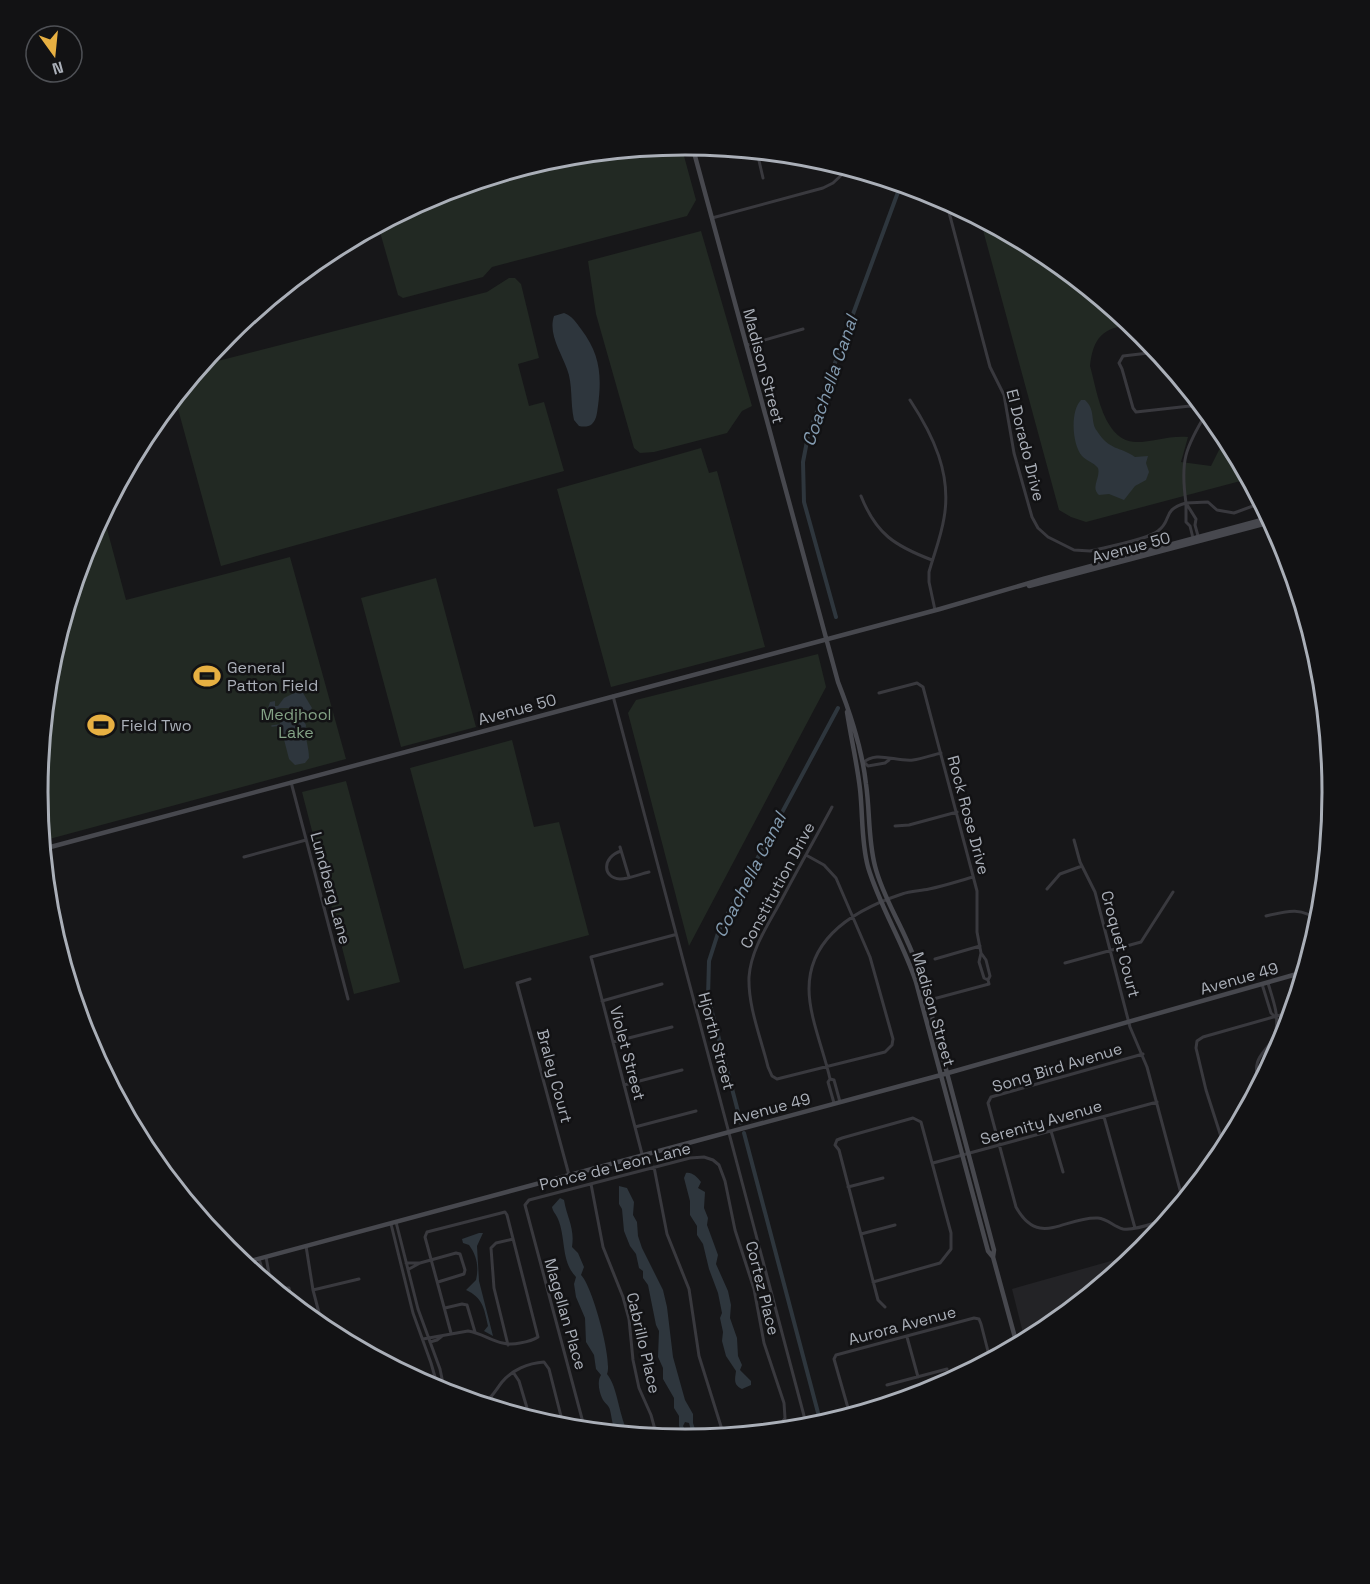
<svg xmlns="http://www.w3.org/2000/svg" width="1370" height="1584" font-family="'Space Grotesk',sans-serif">
<style>
.built{fill:#232326}
.green{fill:#222923}
.water{fill:#2e363d}
.lines{fill:none;stroke-linecap:round;stroke-linejoin:round}
.stream{stroke:#2e363d;stroke-width:1.5}
.canal{stroke:#2e363d;stroke-width:4}
.street{stroke:#39393e;stroke-width:3}
.secondary{stroke:#47484e;stroke-width:4.5}
.labels{text-anchor:middle;stroke-width:5;stroke-linejoin:round;paint-order:stroke}
.street-label{font-size:16px;fill:#aaafb8;stroke:#121214}
.poi-label{font-size:16px;fill:#aaafb8;stroke:#121214;text-anchor:start}
.park-label{font-size:16px;fill:#83a285;stroke:#121214}
.water-label{font-size:18px;font-style:italic;fill:#849cb1;stroke:#121214}
.rim{fill:none;stroke:#aaafb8;stroke-width:3}
</style>
<rect width="100%" height="100%" fill="#171719"/>
<path class="built" d="M1139,1253l-95,78 -19,10 -13,-52z"/>
<path class="green" d="M681,145l15,55 -9,16 -195,51 -9,10 -80,21 -5,-3 -20,-70 60,-31 121,-37z
M980,219l65,35 86,71c-28,2 -38,13 -41,41 7,24 13,75 46,76 17,0 34,-7 52,-5l-7,25 30,4 15,-30 22,43 -162,43 -15,-5 -12,-7z
M701,231l51,175 -10,5 -15,22 -73,19 -14,1 -6,-5 -38,-134 -8,-53z
M509,278h6l6,6 18,74 -21,6 11,42 15,-4 20,69 -343,95 -46,-168 27,-33 285,-73z
M701,448l8,25 8,-2 48,176 -154,40 -54,-198z
M103,514l23,86 164,-43 56,202 -304,82 -4,-49 12,-127 37,-121z
M436,578l40,149 -75,20 -40,-149z
M818,654l8,33 -137,259 -61,-233 8,-13z
M512,740l22,87 25,-5 30,113 -125,34 -54,-201z
M346,781l54,201 -46,12 -52,-202z"/>
<path class="water" d="M564,313c8,3 12,9 17,16 19,25 21,46 17,77 -1,6 -1,13 -6,18 -3,3 -9,3 -13,2l-5,-6c-4,-17 -1,-36 -7,-51 -6,-17 -19,-35 -13,-53z
M1081,400h4c11,10 5,22 12,31 13,20 22,15 38,26l13,-1 -2,7 3,9 -3,8 -11,6 -11,14 -15,-6 -10,1c-9,-8 2,-17 -1,-27 -5,-6 -11,-7 -16,-12 -10,-11 -12,-45 -1,-56z
M296,692l7,1 9,15 -9,12 3,5c-2,12 3,21 3,33l-4,5 -10,2 -6,-6 -10,-39 2,-5 9,-2v-5h-9l-11,3 -2,-3 2,-6 5,-1v5h3l6,-8z
M686,1173c6,-1 11,4 15,9l-3,6 7,4 -1,16 4,10 -1,7 11,30 -2,9 12,27 3,14 -1,13 7,20 1,18 4,9 -2,5 11,11v4l-9,4c-9,-4 -7,-10 -6,-18l-10,-15 -4,-15 1,-9 -3,-14 2,-5 -4,-20 -9,-24 -6,-25 -6,-9v-9l-7,-11v-14l-6,-23z
M619,1186l8,2 7,14 -1,13 4,7 1,14 4,12 21,42 4,17 6,50 12,43 8,14v9l5,15 -5,1 -4,-16 -4,-1 -2,4 5,9 -1,4h-3l-5,-13v-10l-5,-8v-10l-11,-19v-11l-5,-11 1,-26 -3,-6 -8,-40 -5,-7v-7l-4,-3 -3,-14 -6,-8 -6,-15 -2,-22 -3,-5z
M560,1198l4,2c3,18 11,28 8,47l6,6 6,14 -3,8c11,10 32,86 26,99 11,13 12,44 22,60l-12,-1c-5,-7 -5,-15 -7,-23 -1,-5 -6,-7 -8,-12 -3,-7 -5,-17 -1,-23l-5,-6 -2,-14 -8,-13 -1,-24 -9,-21 -2,-13 2,-7c-15,-15 -10,-39 -18,-58 -2,-5 -5,-7 -6,-12z
M479,1233h4l-6,13 2,35 14,55 -9,-5 4,-5c-4,-18 -5,-28 -22,-36l10,-10c3,-13 1,-24 -7,-35l-6,-2 -1,-4z"/>
<g class="lines">
<path class="stream" d="M272,726l8,-1"/>
<path class="canal" d="M836,617l-32,-115 -1,-40 5,-26 93,-252
M741,1123l-33,-126 1,-36 10,-31 119,-222
M744,1133l77,291"/>
<path class="street" d="M757,152l6,26
M946,201l44,166 14,28 10,58 18,64 6,11 10,9 26,13 16,1c16,-4 57,-11 68,-20 15,-11 3,-21 28,-28
M712,218l111,-30 10,-5 16,-15
M747,345l56,-16
M1157,352l-34,4 -4,7 3,6 11,39 3,4 54,-6 8,1 9,5c-22,36 -27,49 -21,91l22,-1 9,8 17,3 27,-10
M910,400c23,35 42,74 34,118 -3,19 -10,36 -15,54v10l6,28
M861,496c15,38 34,50 71,64
M1186,503l10,16 -1,6 3,11
M1186,503v19l4,4 3,12
M879,693l38,-10 6,4 54,204v41l4,21 -2,9 5,16 4,2 1,4 -67,18
M613,696l194,731
M863,763c12,-13 33,-1 50,-3 9,-1 19,-5 28,-7
M865,763l3,3 17,-3 4,-3
M291,782l57,217
M895,826l14,-1 48,-13
M1074,840l6,22 15,30 35,135 17,40 36,134
M620,847l9,30
M621,851c-19,6 -19,27 -1,28 9,0 20,-5 29,-7
M806,855l18,10 12,13 34,79 23,82 -1,6 -7,7 -108,27 -5,-3 -4,-9c-7,-29 -20,-60 -19,-90 2,-29 21,-55 34,-80 16,-30 33,-60 49,-90
M244,857l62,-17
M1047,889l13,-15 22,-8
M1266,916c20,-5 37,-10 53,6
M981,953l5,7 4,16 -2,4
M935,959l45,-13
M1065,963l76,-21 32,-50
M530,979l-13,4 52,192
M1262,984l9,29 4,4
M602,1001l60,-17
M613,1042l59,-15
M1143,1054l-152,43 -3,6 28,104c23,42 49,9 82,11 10,1 16,9 25,11 13,2 32,-7 45,-10
M830,1079l4,1 6,22
M624,1085l58,-15
M1259,1086c-10,-36 12,-31 17,-57 3,-15 -4,-32 -8,-46
M834,1103l-6,-21 2,-3c-6,-28 -21,-62 -21,-90 0,-53 48,-80 93,-95 8,-3 18,-3 27,-5 15,-3 30,-8 44,-12
M1104,1117l31,111
M635,1127l61,-16
M1051,1131l12,41
M1225,1149l-19,-59 -10,-42 1,-7 6,-4 88,-25
M642,1154l-51,-197 83,-22
M933,1163l224,-61
M654,1167l13,67 22,55 10,67 25,80
M591,1184l12,63 20,50 6,22 4,41 6,28 12,27 6,22
M848,1187l35,-9
M396,1222l22,87 22,60 5,24
M391,1224l22,89 18,50 8,28
M861,1234l34,-9
M306,1246l7,44 10,38
M266,1257l4,22 3,4
M259,1259l7,22
M406,1263h14l36,-10 4,1 5,16 -1,4 -26,8
M409,1269l11,-6
M873,1282l67,-19 11,-14v-16l-30,-111 -8,-4 -71,20 -5,2 -2,5 4,5 39,150 7,7
M272,1286l3,-3h4l3,5 -3,4
M282,1288h7l4,16
M313,1290l46,-11
M445,1308l17,-4 5,1 8,27
M907,1337l11,40
M423,1339l45,-8c19,3 31,17 52,12 6,-1 12,-2 18,-6l-31,-122 -2,-3 -78,20 -2,5 26,96
M430,1342l7,-2 5,-4
M508,1345l-14,-57 -3,-40 5,-5 17,-4
M371,1355l7,-2
M513,1372l6,9 11,37
M887,1385l60,-16
M492,1398l4,10
M483,1404c9,-6 12,-13 19,-22 10,-12 26,-19 42,-20l5,7 15,59
M850,1415l-16,-56 2,-4 138,-37 5,1 2,5 9,35
M585,1430l-60,-225 4,-5 161,-42 14,-1 9,3 6,5 6,16 10,49 19,59 10,54 20,60 1,15 -9,13"/>
<path class="secondary" d="M692,145l146,537c13,33 24,66 28,102 4,27 2,55 9,82 7,28 22,51 33,77 7,15 12,31 17,47l69,260 -1,7 24,88
M1029,586l242,-64
M847,712c4,26 10,51 13,77 3,26 1,52 8,78 12,40 35,75 48,115l72,269 5,6
M43,849l897,-240 103,-30 226,-61
M243,1263l698,-188 363,-103"/>
</g>
<defs>
<symbol id="stadium-bare" viewBox="-9 -9 18 18"><path d="M0-5a6.5 5 0 1 0 0 10a6.5 5 0 1 0 0-10ZM-3.5-1.8h7v3.6h-7Z" fill="#e7b042" stroke="#121214" stroke-width="2.5" paint-order="stroke"/></symbol>
</defs>
<g fill-rule="evenodd">
<use href="#stadium-bare" x="188" y="657" width="38" height="38"/>
<use href="#stadium-bare" x="82" y="706" width="38" height="38"/>
</g>
<g class="labels">
<g class="street-label">
<text transform="translate(764 366) rotate(75)" y="6">Madison Street</text>
<text transform="translate(1026 445) rotate(76)" y="6">El Dorado Drive</text>
<text transform="translate(1131 547) rotate(-15)" y="6">Avenue 50</text>
<text transform="translate(517 709) rotate(-15)" y="6">Avenue 50</text>
<text transform="translate(969 815) rotate(75)" y="6">Rock Rose Drive</text>
<text transform="translate(777 885) rotate(-62)" y="6">Constitution Drive</text>
<text transform="translate(331 888) rotate(75)" y="6">Lundberg Lane</text>
<text transform="translate(1121 944) rotate(75)" y="6">Croquet Court</text>
<text transform="translate(1239 978) rotate(-16)" y="6">Avenue 49</text>
<text transform="translate(934 1009) rotate(74)" y="6">Madison Street</text>
<text transform="translate(717 1041) rotate(75)" y="6">Hjorth Street</text>
<text transform="translate(628 1053) rotate(75)" y="6">Violet Street</text>
<text transform="translate(1057 1067) rotate(-17)" y="6">Song Bird Avenue</text>
<text transform="translate(555 1076) rotate(75)" y="6">Braley Court</text>
<text transform="translate(771 1108) rotate(-15)" y="6">Avenue 49</text>
<text transform="translate(1041 1122) rotate(-16)" y="6">Serenity Avenue</text>
<text transform="translate(615 1166) rotate(-14)" y="6">Ponce de Leon Lane</text>
<text transform="translate(763 1288) rotate(76)" y="6">Cortez Place</text>
<text transform="translate(566 1314) rotate(74)" y="6">Magellan Place</text>
<text transform="translate(902 1325) rotate(-15)" y="6">Aurora Avenue</text>
<text transform="translate(644 1343) rotate(77)" y="6">Cabrillo Place</text>
</g>
<g class="poi-label">
<text x="227" y="673">General<tspan x="227" dy="18">Patton Field</tspan></text>
<text x="121" y="731">Field Two</text>
</g>
<g class="park-label">
<text x="296" y="720">Medjhool<tspan x="296" dy="18">Lake</tspan></text>
</g>
<g class="water-label">
<text transform="translate(830 381) rotate(-71)" y="6">Coachella Canal</text>
<text transform="translate(750 875) rotate(-63)" y="6">Coachella Canal</text>
</g>
</g>
<path d="M0 0H1370V1584H0ZM48 792a637 637 0 1 1 1274 0a637 637 0 1 1-1274 0Z" fill="#121214" fill-rule="evenodd"/>
<path class="rim" d="M48 792a637 637 0 1 1 1274 0a637 637 0 1 1-1274 0Z"/>
<g transform="translate(54 54) rotate(165)"><circle r="28" fill="#121214" stroke="#4f5156" stroke-width="1.5"/>
<path d="M0-4.5L10 22L0 15L-10 22Z" fill="#e7b042"/>
<text y="-9" font-size="16" font-weight="bold" text-anchor="middle" fill="#aaafb8">N</text>
</g>
</svg>
